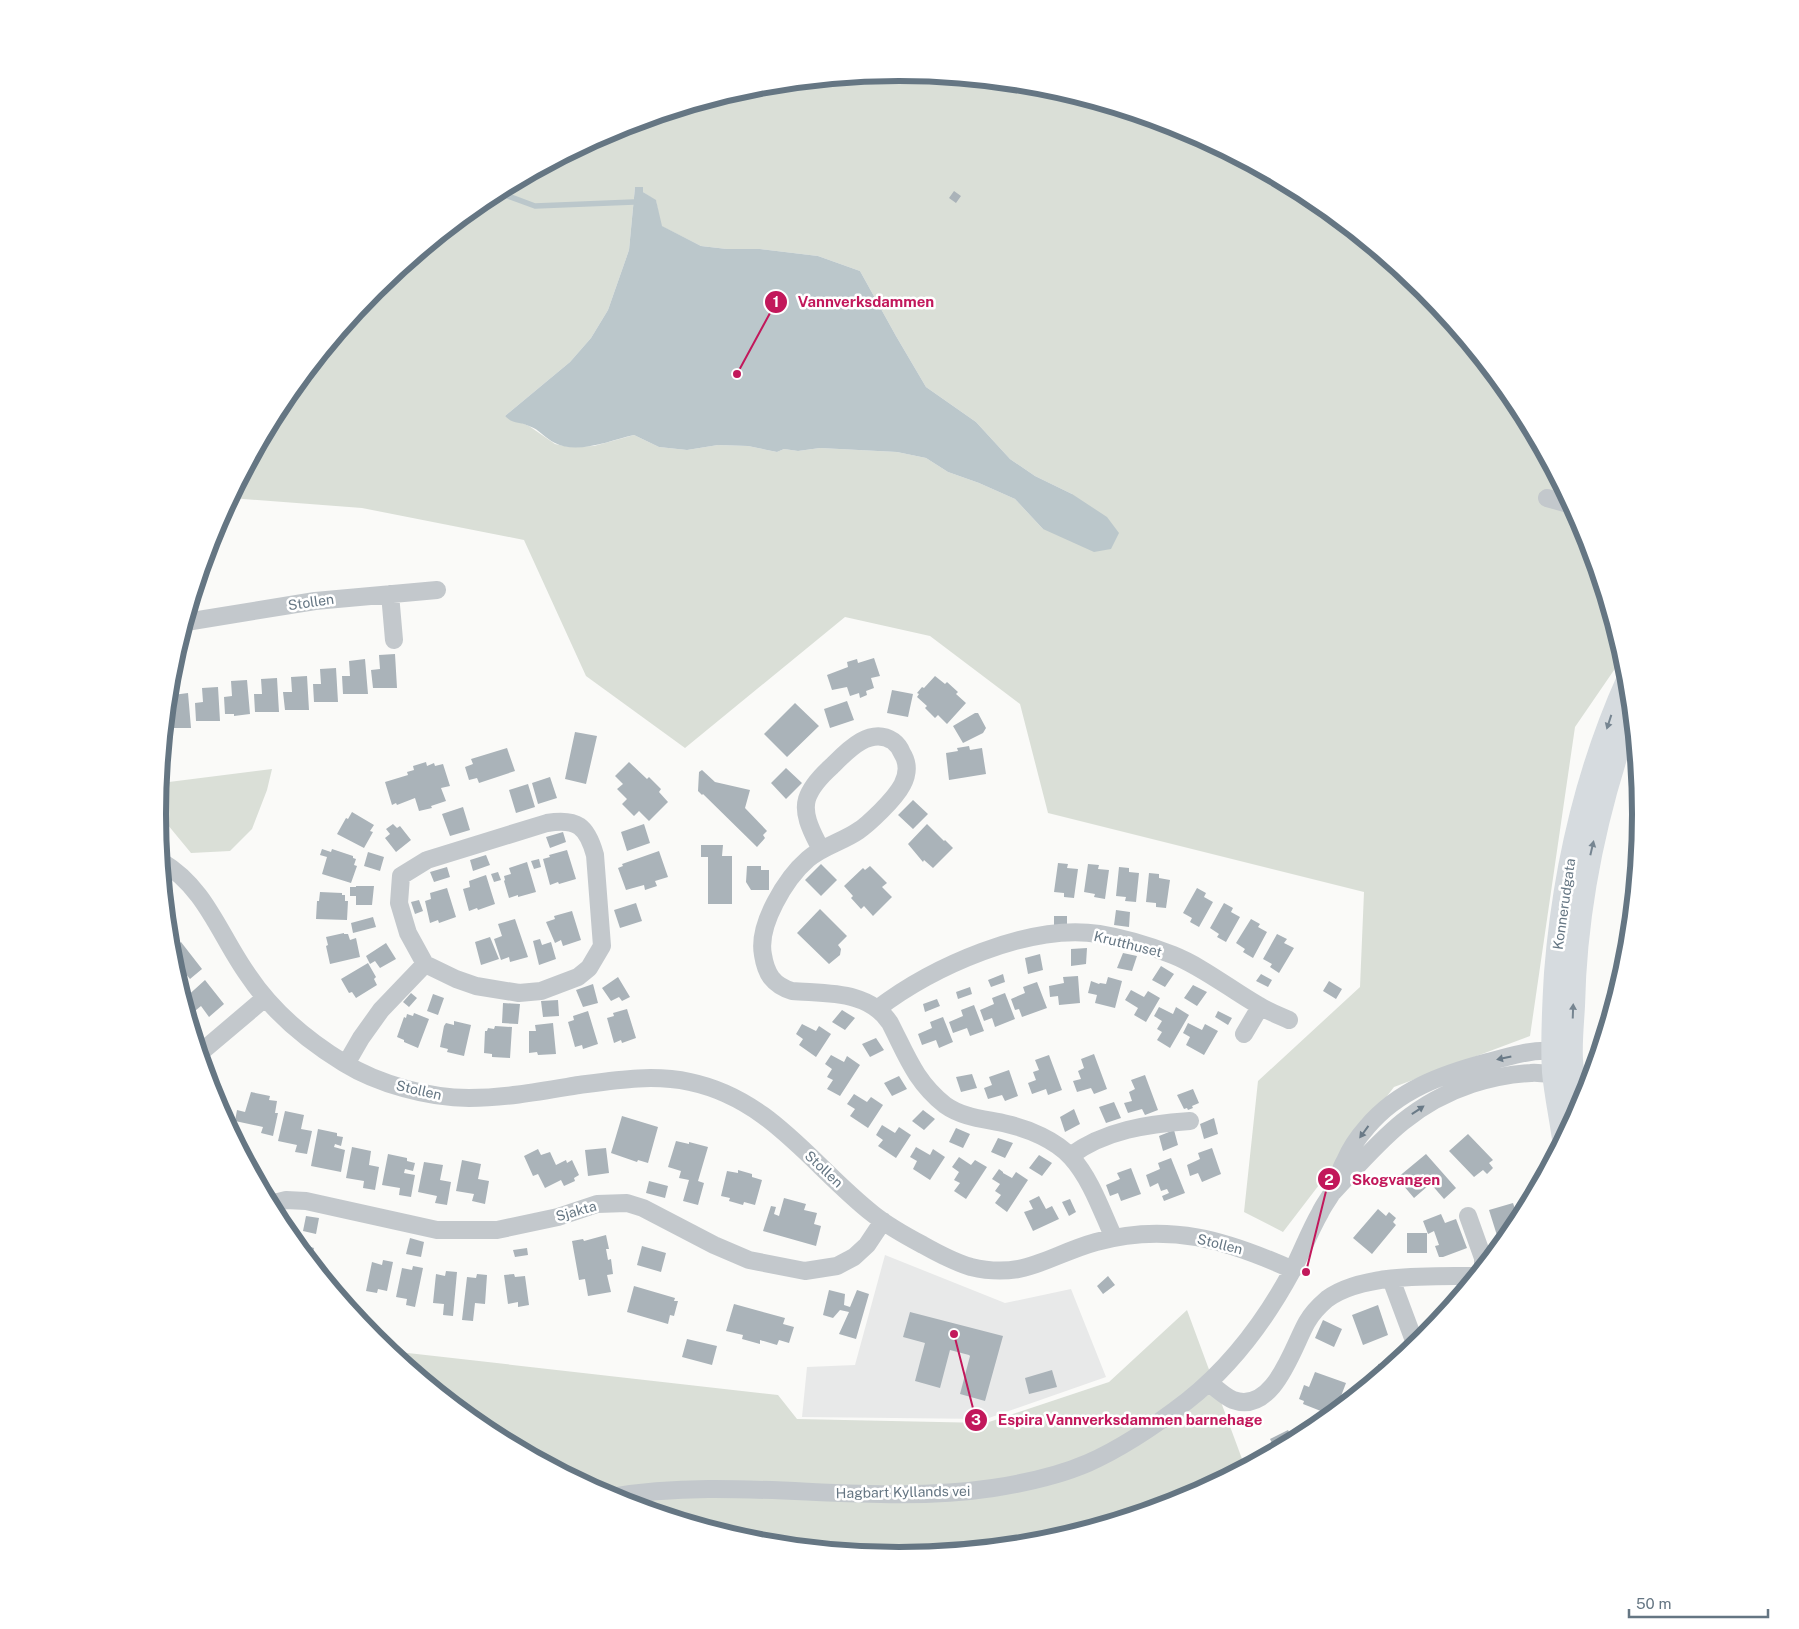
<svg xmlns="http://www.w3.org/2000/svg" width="1799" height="1629" font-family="'Public Sans',sans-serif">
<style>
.built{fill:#e8e9e9}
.green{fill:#dadfd7;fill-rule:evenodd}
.water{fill:#bbc7cb}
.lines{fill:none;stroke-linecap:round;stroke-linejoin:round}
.stream{stroke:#bbc7cb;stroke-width:5.5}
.building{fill:#aab3b9}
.minor{stroke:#c3c8cc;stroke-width:18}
.major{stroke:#d6dbdf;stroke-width:22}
.oneway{fill:#768591}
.oneway2{fill:#6a7a87}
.labels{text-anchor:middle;stroke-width:5;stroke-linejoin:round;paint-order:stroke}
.street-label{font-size:14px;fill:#657683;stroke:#fff}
.rim{fill:none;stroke:#657683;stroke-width:6}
.leader{fill:none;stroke:#c2185b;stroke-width:2}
.callout-dot{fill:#c2185b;stroke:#fff;stroke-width:2}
.mark-label{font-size:15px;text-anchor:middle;font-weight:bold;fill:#fff}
.callout-label{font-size:15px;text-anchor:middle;font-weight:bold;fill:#c2185b;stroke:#fff;stroke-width:5;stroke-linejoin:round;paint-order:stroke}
</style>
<rect width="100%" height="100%" fill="#fafaf8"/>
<path class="built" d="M885,1255l120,48 66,-14 35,88 -120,42 -184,-2 5,-50 48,-2z"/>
<path class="green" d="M900,73l145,14 139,42 128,69 112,92 93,113 68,128 38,126 -48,70 -45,309 -136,51 -111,145 -39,-20 14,-131 102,-94 4,-95 -316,-79 -28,-109 -90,-68 -85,-19 -160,131 -99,-72 -62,-136 -162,-32 -131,-10 52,-96 92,-112 113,-93 128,-68 139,-42zM635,187h7l1,5 13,9 5,25 40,20 26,3h33l58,7 42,15 36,65 30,51 50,35 34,37 25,17 37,18 -29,35 -28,-30 -36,-16 -31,-11 -22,-14 -29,-6 -77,-4 -22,3 -14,-2 -7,3 -29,-6 -30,-1 -31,5 -28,-3 -25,-12 -40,11 -25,1 -14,-3 -26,-18 -24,-10 65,-54 21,-24 17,-28 21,-60z
M272,769l-5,21 -15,39 -22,22 -39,2 -33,-40 3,-30z
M1187,1310l58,157 -62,33 -139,42 -117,12 -101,-11 -2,6 -70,-7 -139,-42 -128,-69 -97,-80 388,44 19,24 189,4 123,-41z"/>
<path class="water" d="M635,187h8v5l13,8 6,26 39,20 26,3h33l58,7 42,15 36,65 30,51 50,35 34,37 25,17 37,18 35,23 12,16 -8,16 -17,3 -51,-23 -28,-30 -36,-16 -31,-11 -22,-14 -29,-6 -77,-4 -22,3 -14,-2 -7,3 -29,-6 -30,-1 -31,5 -28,-3 -25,-12c-23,5 -57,20 -79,8 -9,-4 -16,-14 -26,-17 -10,-5 -15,-1 -24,-10l65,-54 21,-24 17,-28 21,-60z"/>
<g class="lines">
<path class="stream" d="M497,192l38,14 99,-4"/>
</g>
<path class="building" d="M954,191l7,5 -5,7 -7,-5z
M395,654l2,34h-24l-2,-18 9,-1 -1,-14z
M874,658l6,18 -9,2 3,10 -8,3 1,4 -7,3 -1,-5 -9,3 -3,-9 -15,3 -5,-15 21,-8 -1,-5 10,-3 1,4z
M365,659l3,35h-25l-1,-18h8l-1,-15z
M336,668l2,34h-24l-1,-18h8l-1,-15z
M307,676l2,34h-24l-2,-18h9l-1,-15z
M935,676l10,8 2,-2 11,10 -2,2 10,9 -19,21 -9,-9 -3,3 -10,-10 2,-2 -10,-9 2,-3 -2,-1 5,-6 2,1z
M277,678l2,34h-24l-1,-18h8l-1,-15z
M247,680l3,34 -16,2v-2h-9l-1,-17 8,-1 -1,-15z
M218,687l2,34h-24l-1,-18 8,-1 -1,-14z
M892,690l21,4 -5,23 -21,-4z
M188,693l3,35h-24l1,-18 6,-1 -1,-14z
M847,701l7,19 -24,8 -6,-19z
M795,703l24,23 -32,31 -23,-23z
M975,713h3l8,15 -3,5 -20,10 -10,-17z
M575,732l22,4 -11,48 -21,-5z
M969,746l1,4 12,-2 4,26 -37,6 -3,-27 12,-2 -1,-3z
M507,748l8,23 -36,12 -2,-5 -8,2 -4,-13 8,-3 -2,-5z
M426,762l1,4 7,-3 1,3 8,-2 7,22 -9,2 5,13 -15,5 1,2 -13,3 -4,-13 -18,7 -1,-2 -4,2 -7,-23 23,-7 -1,-3 7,-2 -1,-4z
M629,762l18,17 2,-2 12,12 -2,3 9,10 -19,19 -10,-10 -5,5 -12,-12 5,-5 -10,-10 6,-5 -8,-8z
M786,768l16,15 -16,16 -15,-16z
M702,770l13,12 35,8 -5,18 22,23 -4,4 2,3 -8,9 -54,-53 -1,1 -4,-4 1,-19z
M550,777l7,21 -19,6 -6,-21z
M528,784l7,23 -19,6 -7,-23z
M913,800l15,14 -15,15 -15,-14z
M463,807l7,23 -20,6 -8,-22z
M352,812l22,13 -4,6 3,1 -9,16 -27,-14 9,-16 2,1z
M393,824l4,4 3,-2 11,14 -15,12 -11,-14 5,-4 -4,-5z
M644,824l6,19 -23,8 -6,-19z
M927,824l17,17 1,-1 8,8 -20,20 -9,-8 -1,2 -15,-18z
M563,832l3,10 -16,6 -4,-11z
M701,845h22l-1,11h10v48h-24v-47h-7z
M322,849l9,3 1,-3 21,7v2l3,1 -2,6 3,1 -6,17 -29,-9 5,-17 -7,-2z
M567,850l9,29 -17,5 -1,-2 -8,3 -7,-26 7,-2 -1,-2z
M659,851l9,26 -13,4 2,5 -12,4 -1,-5 -18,5 -8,-22 5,-2 -1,-2z
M368,852l16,5 -4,14 -16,-5z
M486,855l4,10 -17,6 -3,-11z
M539,859l2,8 -7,2 -3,-8z
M527,862l9,30 -18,5v-2l-9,3 -5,-17 1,-1 -1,-4 7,-2 -2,-6z
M1058,863l10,1 -1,4 11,1 -4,29 -10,-1v-4l-10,-1z
M821,864l16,16 -16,16 -16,-16z
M1088,864l11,1 -1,4 11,1 -4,29 -11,-2 1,-3 -11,-2z
M747,866h14v4h8v20h-18l-5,-8z
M870,866l17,17 -5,4 10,10 -19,19 -9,-10 -3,3 -10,-11 2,-2 -9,-10 19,-18 2,2z
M447,867l3,10 -16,5 -4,-10z
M1119,867l10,1v4l10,1 -3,29 -11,-1 1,-4 -10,-1z
M498,872l3,8 -7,2 -3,-8z
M1149,873l10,1v4l11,2 -4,28 -10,-1v-4l-10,-1z
M486,875l9,29 -17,6 -1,-2 -8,3 -6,-22 7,-2 -1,-6z
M356,886h18l-2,19h-16v-9h-6v-9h6z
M447,888l9,29 -17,6 -1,-3 -8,3 -5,-22 6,-2 -1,-6z
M1197,888l9,5 -2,4 9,5 -14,25 -9,-5 2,-4 -9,-5z
M320,892l22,1v2h3v6h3l-1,19 -31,-1 1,-18h2z
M419,900l4,11 -8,3 -4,-12z
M636,903l6,18 -22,7 -6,-18z
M1224,903l9,5 -2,4 9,5 -14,25 -9,-5 2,-3 -9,-6z
M820,909l27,27 -9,9 3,4 -1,6 -11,9 -32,-31z
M1116,910l14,2 -1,15 -15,-2z
M572,911l9,29 -18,6 -2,-6 -6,3 -9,-21 9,-3 -1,-3z
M1054,916h13v9h-13z
M373,917l3,10 -23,6 -2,-10z
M515,919l13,38 -18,5 -1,-5 -8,3 -7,-21 8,-3 -4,-12z
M1251,919l9,5 -2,3 9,5 -14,26 -10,-6 2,-3 -9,-6z
M344,933v1h4l2,6 6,-2 4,19 -30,7 -4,-18 2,-1 -2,-8z
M1277,934l10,5 -3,4 10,5 -15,25 -9,-6 2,-3 -9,-5z
M490,937l9,22 -18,6 -6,-23z
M540,939l2,6 9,-3 5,17 -17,6 -6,-24z
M181,942l21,27 -12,10 -9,-11 -5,5 -4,-14 -1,-8z
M386,943l10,16 -16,9 -5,-7 -5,3 -4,-8z
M1087,948l-1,16 -15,2v-17z
M1123,953l14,3 -5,15 -15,-3z
M1040,954l3,16 -15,4 -3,-16z
M368,963l8,14 -2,2 3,6 -21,13 -4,-6 -3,1 -8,-14z
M1161,966l13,8 -9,13 -13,-7z
M1003,974l2,8 -14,5 -3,-7z
M1261,974l11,6 -4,7 -12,-6z
M1078,976l2,27 -21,2 -1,-9 -8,1 -1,-11 15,-3 -1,-6z
M618,977l12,20 -8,4 -3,-4 -8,4 -9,-13z
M1108,977l14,4 -7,27 -20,-5 2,-8 -9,-2 3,-12 8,3 1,-1 6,1z
M205,980l19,24 -15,13 -8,-11 -11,9 -6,-16z
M1329,981l13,8 -6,10 -13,-8z
M1037,982l10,26 -25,9 -3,-8 -4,1 -4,-11 14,-6 -2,-6z
M593,984l5,19 -15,4 -7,-17z
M1193,985l14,7 -10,14 -13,-8z
M970,987l2,7 -14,5 -2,-7z
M1131,990l13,7 4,-6 12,7 -14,24 -12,-7 4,-7 -13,-8z
M411,993l6,5 -8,9 -6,-5z
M1005,993l10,26 -20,8 -3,-9 -8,3 -4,-11 14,-6 -2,-6z
M433,994l11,4 -6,17 -11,-4z
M937,999l3,7 -15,6 -2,-8z
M558,1000l1,16 -16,1 -2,-16z
M503,1003l17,1 -2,20 -16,-1z
M974,1005l10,26 -14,5 -3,-8 -14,5 -4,-11 14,-6 -2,-6z
M1159,1007l14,7 3,-7 13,8 -19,33 -13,-8 5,-8 -5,-3 5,-8 -8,-5z
M627,1009l9,29 -14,5 -1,-3 -7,3 -7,-25 7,-2 -1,-3z
M842,1010l13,8 -10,12 -13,-8z
M588,1011l10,33 -15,5 -1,-4 -7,2 -7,-25 6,-2 -1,-4z
M1218,1011l14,7 -4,7 -13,-8z
M414,1013l15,6 -11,29 -14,-6v-2l-7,-3 7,-20 2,1 1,-4 6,2z
M943,1017l10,25 -14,6 -3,-8 -14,5 -4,-11 14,-6 -2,-6z
M454,1021l17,4 -7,31 -17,-4 1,-3 -8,-2 4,-21 2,-3 8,2z
M553,1023l3,31 -18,1 -1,-3 -8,1v-22h7l-1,-6z
M1188,1023l14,7 3,-6 13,7 -14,24 -18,-10 4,-8 -7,-4z
M802,1024l14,7 3,-5 12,8 -15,23 -17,-12 4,-6 -7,-5z
M495,1026l17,1 -2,31 -18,-1v-3l-8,-1 1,-22h2l1,-3 6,1z
M876,1038l8,12 -14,7 -8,-13z
M1094,1054l13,35 -13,5 -3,-6 -14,4 -4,-11 8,-2 -3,-8 6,-3 -3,-9z
M831,1055l13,7 3,-6 13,9 -20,31 -13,-7 6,-9 -6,-3 5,-8 -7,-5z
M1049,1055l13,35 -14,5 -2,-6 -14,5 -4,-11 8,-3 -3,-8 6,-2 -4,-10z
M1009,1070l9,26 -13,5 -3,-6 -14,4 -4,-11 8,-3 -3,-8z
M972,1074l5,14 -16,4 -5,-15z
M1145,1075l13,35 -13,5 -3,-6 -14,4 -4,-10 8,-2 -3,-9 6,-3 -4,-9z
M899,1076l8,13 -15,7 -8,-13z
M1193,1089l6,14 -7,3 1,2 -5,2 -1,-2 -3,1 -7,-14z
M251,1092l19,4 -1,4 8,1 -2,12h3l-5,23 -12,-3 2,-6 -28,-6 2,-11 8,2z
M854,1094l13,8 4,-5 12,8 -15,23 -18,-12 5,-7 -8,-5z
M1114,1102l7,16 -15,5 -7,-16z
M1074,1109l6,15 -15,8 -5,-15z
M923,1110l12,9 -11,11 -12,-9z
M285,1111l19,4 -3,14 11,2 -5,23 -12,-2 2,-7 -19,-4z
M622,1116l36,11 -10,36 -10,-3 -1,2 -26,-9z
M1214,1118l4,16 -14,5 -4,-15z
M882,1125l13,8 4,-6 12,8 -15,23 -18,-12 5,-6 -7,-5z
M956,1128l14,6 -7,14 -14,-6z
M318,1129l19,4v3l6,1 -2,9 -6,-2 -1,3 11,3 -4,22 -30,-6z
M1174,1130l4,15 -15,6 -4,-15z
M1468,1134l25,26 -4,3 4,5 -6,6 -4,-4 -9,7 -25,-26z
M998,1138l15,5 -8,15 -14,-6z
M676,1141l13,3v-2l19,5 -10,34 6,2 -6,22 -15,-4 6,-21 -10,-2 2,-7 -13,-4z
M352,1147l19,4 -2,14 10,2 -4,23 -12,-2 1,-7 -18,-3z
M916,1147l14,8 3,-6 12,8 -15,23 -17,-11 4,-8 -7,-4z
M606,1148l3,25 -21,3 -3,-26z
M1212,1148l9,26 -19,8 -4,-9 -8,3 -3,-11 13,-6 -2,-6z
M538,1149l3,6 9,-3 6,13 10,-5 1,3 5,-3 7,15 -5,3 1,3 -11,5 -3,-6 -16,8 -7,-14 -5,2 -9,-20z
M388,1154l19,4v3l8,2 -2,8 -8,-2 -1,4 11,2 -4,22 -12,-2 1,-7 -18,-3z
M1426,1154l30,34 -12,11 -13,-15 5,-5 -22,19 -17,-20z
M1039,1155l13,8 -10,13 -13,-8z
M959,1157l12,8 4,-5 12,7 -21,32 -12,-8 6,-8 -6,-3 5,-8 -7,-5z
M1171,1158l14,35 -21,8 -2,-5 7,-3 -2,-4 -6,2 -3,-8 -8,4 -4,-12 14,-6 -2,-6z
M462,1160l19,4 -3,15 11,2 -4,23 -13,-3 2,-7 -18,-3z
M424,1162l19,3 -3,15 11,2 -4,23 -12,-2 2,-7 -19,-4z
M1131,1168l10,26 -20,7 -3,-8 -8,3 -4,-11 14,-6 -3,-6z
M999,1169l4,3v1l9,5 4,-6 12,8 -21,32 -12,-9 6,-8 -6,-4 5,-7 -8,-5z
M738,1170l14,4v3l10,3 -7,25 -11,-3 -1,3 -14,-4 1,-3 -9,-2 6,-25 11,2z
M649,1181l19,5 -3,12 -19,-5z
M1039,1196l7,13 6,-3 7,13 -26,12 -9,-19 9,-3 -4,-8z
M784,1198l22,6 -2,6 13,3 -3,11 7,2 -5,20 -53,-15 8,-25 5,1 -2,7 5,2z
M1070,1199l6,13 -7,4 -7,-14z
M1513,1203l6,18 -19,24 -11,-35z
M1378,1209l8,7 3,-4 7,6 -3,4 3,3 -24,29 -19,-16z
M1441,1214l4,9 11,-4 11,29 -24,9h-4l-4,-11 4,-1 -5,-14 -6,3 -5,-13z
M306,1216l13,2 -3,16 -13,-3z
M1407,1233h20v20h-20z
M606,1235l3,14h-3l2,11 3,-1 2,15 -6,1 4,17 -23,4 -3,-17 -6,1 -7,-39 11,-2 1,2z
M410,1238l14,4 -3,15 -15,-3z
M295,1242l19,6 -3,13z
M642,1246l24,7 -5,19 -24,-7z
M527,1248l1,7 -13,2 -2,-7z
M383,1260l10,2 -6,29 -9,-2 -1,4 -11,-2 6,-29 10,3z
M413,1266l10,2 -8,39 -9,-2 1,-6 -11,-2 6,-29 10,2z
M446,1271l11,1 -4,44 -10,-1 1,-11 -11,-1 3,-29 9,2z
M477,1274l10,1 -2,29 -10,-1 -2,18 -11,-1 5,-43 9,1z
M514,1274l1,3 10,-1 4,29 -11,2v-5l-10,2 -4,-29z
M1108,1276l7,9 -12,9 -6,-8z
M634,1286l41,12 -1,3h4l-4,15 -4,-1 -2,9 -41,-12z
M829,1290l16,4 -1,11 6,2 7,-17 12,4 -13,45 -17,-5 10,-22 -9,-2 -7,8 -10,-3z
M734,1304l51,14 -2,6 11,3 -5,16 -10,-3 -2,5 -17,-5v4l-18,-5 1,-4 -17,-4z
M1378,1305l10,30 -25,10 -11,-30z
M910,1312l93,24 -18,65 -25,-7 10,-38 -1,-1 -19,-5 -10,38 -25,-7 10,-38 -22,-6z
M1323,1320l19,9 -8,18 -19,-9z
M687,1339l30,7 -5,19 -30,-8z
M1398,1361l-18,14 -2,-11z
M1052,1370l5,17 -28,7 -4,-16z
M1315,1372l31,11 -11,29 -4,3 -28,-11 1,-3 -5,-2 5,-14 5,2z
M1288,1430l6,11 -18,10 -6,-12z"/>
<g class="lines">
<path class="minor" d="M1547,498l25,7
M390,594l4,46
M186,622l129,-21 122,-11
M821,850c-7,-15 -19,-34 -14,-51 4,-13 15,-24 25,-33 15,-15 38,-40 61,-25 4,3 7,7 9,12 14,22 -6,43 -21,58 -7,7 -15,15 -23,20 -16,11 -35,15 -50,28 -22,19 -51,66 -45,96 3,19 10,30 29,36 34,3 77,-1 98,32 17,33 25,58 55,82 18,13 41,14 62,19 22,5 48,16 64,33 20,22 31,55 43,81
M162,862c44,26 58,74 86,113 24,36 60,66 96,88 34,21 85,35 125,35 37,0 74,-7 110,-13 37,-5 74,-11 111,-3 81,17 122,84 183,132 15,12 33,22 50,31 16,9 31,17 48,22 54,13 78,-12 125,-25 72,-20 131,-2 197,28
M877,1009c55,-42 152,-86 222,-75 25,4 51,12 74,21 30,12 57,34 85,50 9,6 20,10 31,15
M1244,1034l16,-27
M200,1053l65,-55
M346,1064l15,-26 20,-28 44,-46 -17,-31 -9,-30 2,-27 26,-16 120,-37c30,-5 40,3 48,32l7,91 -13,22 -11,9 -37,14 -22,2 -43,-7 -20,-7 -31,-15
M1070,1156c35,-26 78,-32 120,-35
M270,1204l16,-4 20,1 131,29h60l61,-13 39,-13 30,-1 16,5 71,37 35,15 56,11 32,-5 17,-9 13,-12 16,-24
M1468,1216l15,42v9
M1391,1279l25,67
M1209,1383c7,5 16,14 24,17 41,15 60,-54 74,-78 5,-9 13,-17 20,-23 35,-26 107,-23 149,-23
M610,1497c127,-22 256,10 383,-9 32,-5 65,-12 95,-25 36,-16 68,-38 99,-62 43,-34 79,-82 105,-130 10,-19 17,-39 28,-58 3,-7 8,-13 12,-20 5,-10 7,-22 13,-32 5,-12 14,-25 22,-34 31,-37 76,-53 121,-65 18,-5 45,-13 63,-11 7,0 15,6 21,8 -5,4 -12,12 -18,14 -6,2 -16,-1 -23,0 -20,1 -40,5 -59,11 -64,21 -95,61 -139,108"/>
<path class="major" d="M1580,1108c-3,-16 -7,-32 -8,-48 -1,-18 1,-36 2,-54 2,-101 23,-198 57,-293
M1563,1139c-3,-22 -8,-45 -10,-67 -2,-33 0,-66 2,-99 8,-101 31,-202 73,-295"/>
</g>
<defs><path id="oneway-solid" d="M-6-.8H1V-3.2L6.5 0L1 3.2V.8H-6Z" transform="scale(1.25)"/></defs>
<g class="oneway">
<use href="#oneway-solid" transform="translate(1609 722) rotate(108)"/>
<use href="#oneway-solid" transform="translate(1592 848) rotate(-77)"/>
<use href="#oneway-solid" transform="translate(1573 1011) rotate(-88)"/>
</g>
<g class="oneway2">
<use href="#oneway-solid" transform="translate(1504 1058) rotate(168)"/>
<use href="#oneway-solid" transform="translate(1418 1110) rotate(-34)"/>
<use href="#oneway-solid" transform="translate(1364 1132) rotate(126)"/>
</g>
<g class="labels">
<g class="street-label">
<text transform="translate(311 602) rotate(-8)" y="5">Stollen</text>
<text transform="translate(1564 904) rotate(-82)" y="5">Konnerudgata</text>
<text transform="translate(1128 944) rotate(14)" y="5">Krutthuset</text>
<text transform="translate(419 1090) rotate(13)" y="5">Stollen</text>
<text transform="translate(824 1169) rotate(43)" y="5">Stollen</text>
<text transform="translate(576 1211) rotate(-16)" y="5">Sjakta</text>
<text transform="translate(1220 1244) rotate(14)" y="5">Stollen</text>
<text transform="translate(903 1492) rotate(-1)" y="5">Hagbart Kyllands vei</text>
</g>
</g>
<path d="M0 0H1799V1629H0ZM166 814a733 733 0 1 1 1466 0a733 733 0 1 1-1466 0Z" fill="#fff" fill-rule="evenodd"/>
<path class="rim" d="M166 814a733 733 0 1 1 1466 0a733 733 0 1 1-1466 0Z"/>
<path class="leader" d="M737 374L776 302M1306 1272L1329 1179M954 1334L976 1420"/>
<g class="callout-dot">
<circle cx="737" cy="374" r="5"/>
<circle cx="1306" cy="1272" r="5"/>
<circle cx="954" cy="1334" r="5"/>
<circle cx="776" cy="302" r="12"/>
<circle cx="1329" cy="1179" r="12"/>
<circle cx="976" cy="1420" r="12"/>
</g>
<g class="mark-label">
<text x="776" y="307">1</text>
<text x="1329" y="1185">2</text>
<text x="976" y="1425">3</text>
</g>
<g class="callout-label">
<text x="866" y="307">Vannverksdammen</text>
<text x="1396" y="1185">Skogvangen</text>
<text x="1130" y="1425">Espira Vannverksdammen barnehage</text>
</g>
<path d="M1629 1609v8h139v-8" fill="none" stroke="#657683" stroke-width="2.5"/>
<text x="1636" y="1609" font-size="15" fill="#657683" stroke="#ffffff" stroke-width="4" paint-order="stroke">50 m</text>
</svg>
